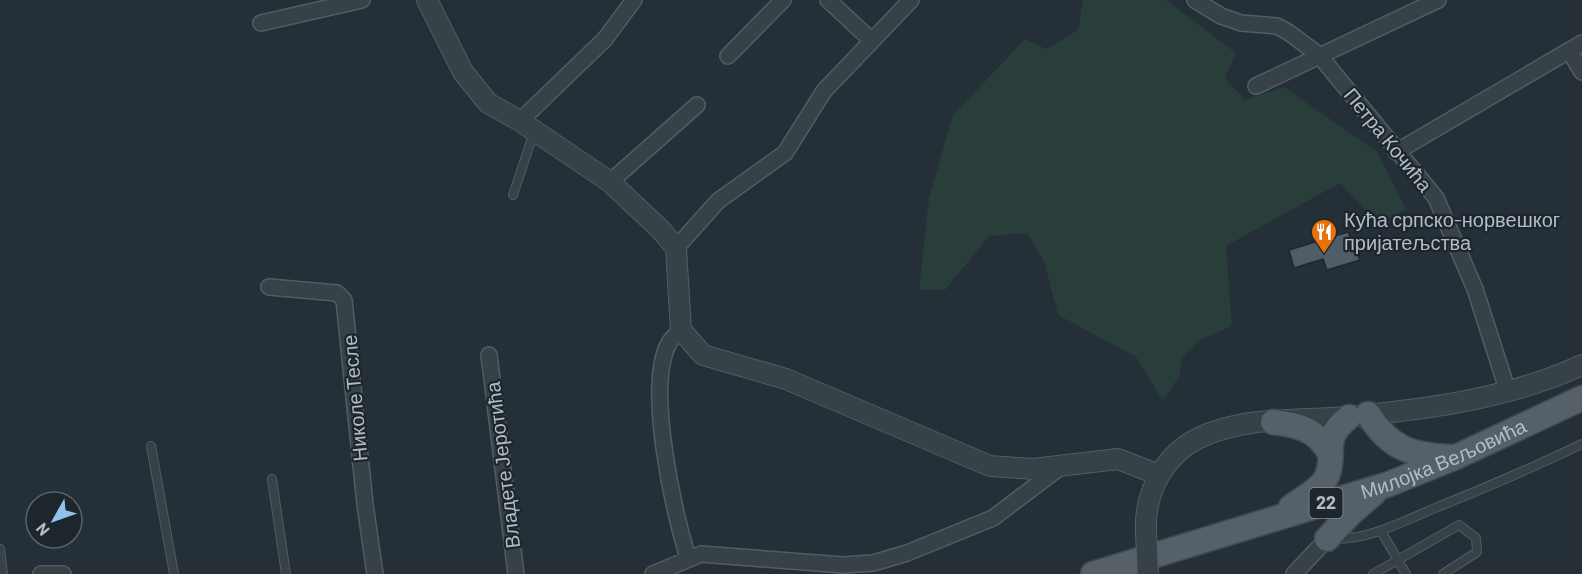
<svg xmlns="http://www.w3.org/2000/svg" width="1582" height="574" font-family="Barlow,sans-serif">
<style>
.green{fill:#293d3a}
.building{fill:#505c66;stroke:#1f282f;stroke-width:1.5}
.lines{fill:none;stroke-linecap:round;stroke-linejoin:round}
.service-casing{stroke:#525c63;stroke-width:10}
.minor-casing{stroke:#525c63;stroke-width:18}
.tertiary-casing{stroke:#525c63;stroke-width:22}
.primary-casing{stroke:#414a51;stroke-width:27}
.service{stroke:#374148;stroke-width:8}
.minor{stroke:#374148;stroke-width:15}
.tertiary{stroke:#374148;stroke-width:20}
.primary{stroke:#566068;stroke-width:24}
.tertiary-bridge-casing{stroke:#525c63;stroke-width:22;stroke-linecap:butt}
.tertiary-bridge{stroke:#374148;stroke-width:20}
.labels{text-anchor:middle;stroke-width:4.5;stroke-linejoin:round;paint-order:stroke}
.shield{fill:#1d262d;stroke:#858f97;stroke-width:1.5}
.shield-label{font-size:18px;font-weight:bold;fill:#b2bcc4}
.street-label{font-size:20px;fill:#b2bcc4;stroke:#1d262d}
.poi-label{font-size:20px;fill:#b2bcc4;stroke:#1d262d;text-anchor:start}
</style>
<rect width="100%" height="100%" fill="#242f38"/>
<path class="green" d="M1083,0h83l70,53 -11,25 20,22 39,-13 93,65 29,57 -27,15 -39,-41 -114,63 6,80 -32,14 -19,18 -1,17 -17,26 -27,-44 -78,-42 -14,-54 -17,-28 -38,3 -44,54h-26l10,-92 24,-83 72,-76 21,10 32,-19z"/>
<path class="building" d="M1348,232l12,28 -33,10 -4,-11 -29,9 -5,-18z"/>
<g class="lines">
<defs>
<path id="service" d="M513,195l21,-63
M151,446l23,128
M272,479l14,95
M1381,531l25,43
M1335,539c35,0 67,-17 100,-31 50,-20 99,-41 147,-64
M0,549l3,25
M1373,574l86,-49 17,13 1,14 -34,22"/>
<path id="minor" d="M828,0l43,40
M1195,0l26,16 20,7 36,3 11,6 31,23 117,143 39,91 33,103
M261,23l101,-23
M1570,52l12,20
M728,56l55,-56
M1256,86l182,-86
M520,121l85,-82 29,-39
M1396,152l186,-109
M610,182l87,-77
M676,248l42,-47 67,-48 39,-62 87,-91
M269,287l68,6 7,7 21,204 10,70
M681,330c-4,4 -10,9 -12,13 -24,43 5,169 19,215
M489,355l27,219
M41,574h22
M653,574l48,-20 142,11 30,-2 34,-10 86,-35 66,-50
M1294,574l33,-35"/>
<path id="tertiary" d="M427,0l36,72 25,31 32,18 90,61 51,48 15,18 5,82 22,25 83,24 204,87 43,3 85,-10 41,16
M1146,532c-2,-39 18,-77 53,-94 44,-22 100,-17 148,-21 81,-8 161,-18 235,-52"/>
<g id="primary">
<path d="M1368,414c22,35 43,41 83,43"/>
<path d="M1273,422c25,3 43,7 56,30"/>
<path d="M1291,507c11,-9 30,-17 36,-31 10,-24 -7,-37 22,-59"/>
<path d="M1327,539l23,-25 24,-21"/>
<path id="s1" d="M1093,574l296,-90 67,-27 126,-59"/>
</g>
</defs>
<use href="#service" class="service-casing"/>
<use href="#minor" class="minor-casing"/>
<use href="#tertiary" class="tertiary-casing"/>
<use href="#primary" class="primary-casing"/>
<use href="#service" class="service"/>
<use href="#minor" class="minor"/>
<use href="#tertiary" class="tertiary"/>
<use href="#primary" class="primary"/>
<defs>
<path id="tertiary-bridge" d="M1146,532l2,42"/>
</defs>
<use href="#tertiary-bridge" class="tertiary-bridge-casing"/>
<use href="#tertiary-bridge" class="tertiary-bridge"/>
</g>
<defs>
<symbol id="restaurant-pin" viewBox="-11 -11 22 30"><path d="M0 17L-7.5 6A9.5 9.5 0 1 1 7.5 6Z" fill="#e8710a" stroke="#1d262d"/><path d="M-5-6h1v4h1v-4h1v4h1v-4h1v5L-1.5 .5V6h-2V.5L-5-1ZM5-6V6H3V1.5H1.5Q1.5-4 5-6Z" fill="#fff"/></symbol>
</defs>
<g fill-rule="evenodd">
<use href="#restaurant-pin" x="1309" y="217" width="30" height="40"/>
</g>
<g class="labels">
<rect class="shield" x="1309.5" y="488" width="33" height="30" rx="4.5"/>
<g class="shield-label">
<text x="1326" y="509">22</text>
</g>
<g class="street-label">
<text transform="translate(1388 140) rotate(51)" y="7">Петра Кочића</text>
<text transform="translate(355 398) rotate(-95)" y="7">Николе Тесле</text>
<text dy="7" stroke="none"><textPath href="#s1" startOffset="369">Милојка Вељовића</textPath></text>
<text transform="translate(503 465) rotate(-97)" y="7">Владете Јеротића</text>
</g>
<g class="poi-label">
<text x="1344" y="227">Кућа српско-норвешког<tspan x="1344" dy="23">пријатељства</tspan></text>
</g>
</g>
<g transform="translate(54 520) rotate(230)"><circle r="28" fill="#1d262d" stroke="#596269" stroke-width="1.5"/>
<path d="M0-4.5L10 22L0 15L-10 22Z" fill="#8fc2ec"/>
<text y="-9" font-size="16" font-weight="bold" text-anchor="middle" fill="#b2bcc4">N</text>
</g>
</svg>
